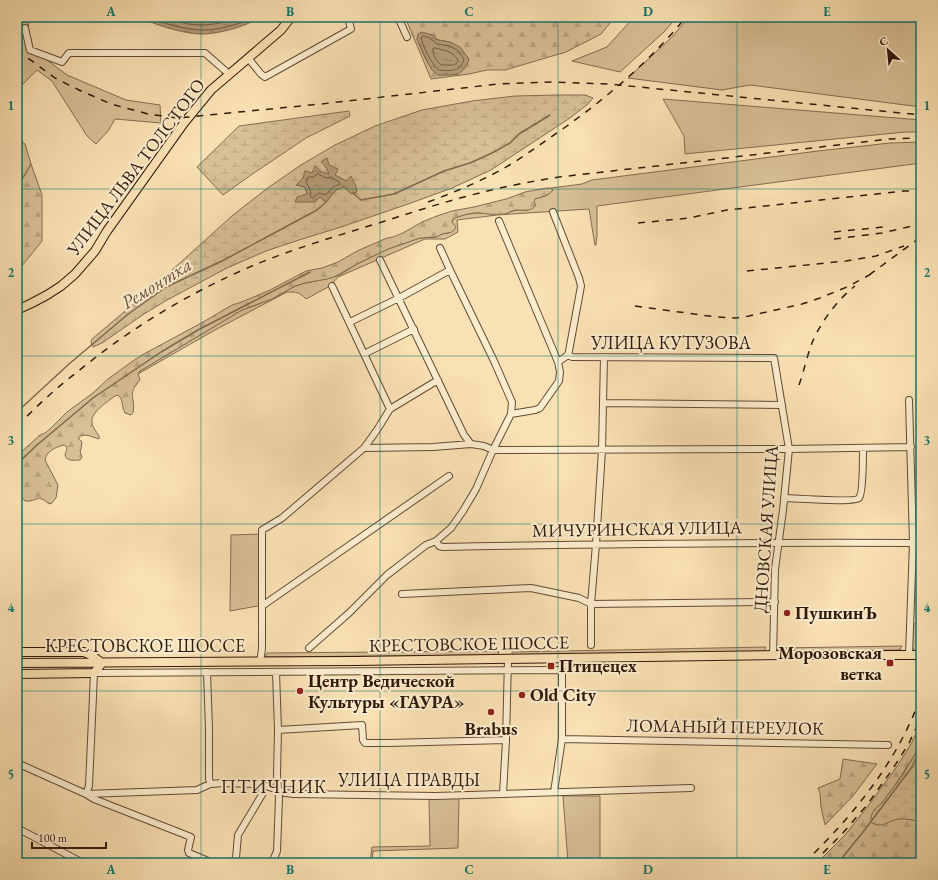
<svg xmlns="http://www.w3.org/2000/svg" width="938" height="880" font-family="'EB Garamond',serif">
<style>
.grass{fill:#d8bf96;stroke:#846c50}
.forest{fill:url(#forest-firs);stroke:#846c50;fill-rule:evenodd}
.wetland{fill:url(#wetland-marsh);stroke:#846c50;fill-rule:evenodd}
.water{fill:url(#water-ripples);stroke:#80684c}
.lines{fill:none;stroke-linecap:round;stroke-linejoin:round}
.shore{stroke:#725b41;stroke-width:1}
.stream{stroke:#80684c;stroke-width:1.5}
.minor-casing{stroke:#624b34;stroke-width:8}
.major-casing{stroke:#301909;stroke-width:10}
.minor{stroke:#fcecce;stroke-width:6}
.major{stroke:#fae1b3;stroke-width:8}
.rail{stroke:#301909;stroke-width:1.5;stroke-dasharray:7 7;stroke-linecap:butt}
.grid{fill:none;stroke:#0f766e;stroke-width:1;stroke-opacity:0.55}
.poi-dot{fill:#8f2418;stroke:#fcecce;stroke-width:1.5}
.labels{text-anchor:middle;stroke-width:4;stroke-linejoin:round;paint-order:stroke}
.street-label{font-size:18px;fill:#301909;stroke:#fcecce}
.poi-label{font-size:18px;font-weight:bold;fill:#301909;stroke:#fcecce;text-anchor:start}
.water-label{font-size:19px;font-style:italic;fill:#654e36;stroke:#fcecce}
.neighbourhood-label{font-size:19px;letter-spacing:1px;fill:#301909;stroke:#fcecce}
.neatline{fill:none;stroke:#0f766e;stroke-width:1.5}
.grid-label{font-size:13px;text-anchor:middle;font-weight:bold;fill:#0f766e}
</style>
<defs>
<pattern id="forest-firs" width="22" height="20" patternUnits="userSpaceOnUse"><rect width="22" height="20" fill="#d8bf96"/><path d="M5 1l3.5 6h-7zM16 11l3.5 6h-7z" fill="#baa480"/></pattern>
<pattern id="wetland-marsh" width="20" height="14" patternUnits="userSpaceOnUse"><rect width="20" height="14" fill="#d8bf96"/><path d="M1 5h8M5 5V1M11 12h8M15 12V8" fill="none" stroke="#baa480"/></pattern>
<pattern id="water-ripples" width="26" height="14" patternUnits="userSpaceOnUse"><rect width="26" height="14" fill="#b59d79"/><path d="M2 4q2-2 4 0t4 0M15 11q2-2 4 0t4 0" fill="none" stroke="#947f61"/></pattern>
</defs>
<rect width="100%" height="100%" fill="#fae1b3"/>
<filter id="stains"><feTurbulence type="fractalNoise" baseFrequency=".005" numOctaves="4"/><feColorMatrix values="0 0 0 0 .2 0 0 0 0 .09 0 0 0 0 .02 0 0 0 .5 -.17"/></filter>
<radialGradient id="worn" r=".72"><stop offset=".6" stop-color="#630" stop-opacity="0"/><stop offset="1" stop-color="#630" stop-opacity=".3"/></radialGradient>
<path class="grass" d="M18,17h16l-5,5 -3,22 41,31 59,25 34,5 1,18 -46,-4 -7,12 -12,13 -9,-8 -35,-55 -15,-11 -20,20v-72z
M634,17h43l-13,15 -44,40 -48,-11 35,-14z
M689,17h232v90l-171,-22 -28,5 -94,-12 44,-41z
M663,99l258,21v12h-16l-220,22 -1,-18z
M17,137l8,7 6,20 -11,18 -2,14v13h-1z
M921,142v21l-324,43v29l-1,10h-1l-6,-36 -92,6 -40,5 1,12 -13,7h-20l-87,38 -8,9 -24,13c-7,-7 -9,-7 -19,-7l-72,38 -77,44 2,-3 102,-61 30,-11 23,-13 10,-3 16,-3 6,-1 13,-4 17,-11 31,-15 32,-11 16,-1 6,-3 7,-1 4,-14c15,-8 33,-6 50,-5 4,0 6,-2 10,-3 5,-2 10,0 15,-1l6,-8v-3c8,-2 14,-3 19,-9l-2,-2 31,-4 10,-4 226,-29 72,-8z
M263,534v71l-33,6 1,-76z
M921,618v33l-5,1 -6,-7 1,-18z
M902,646l-2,4 -107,2 -17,-1 3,-3z
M766,647l-2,5 -252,3v-3z
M493,651l6,1 -1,3 -233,2 2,-4z
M563,796h37v67h-32z
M429,798h30l-1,50 -85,3 -1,12h-2l2,-16 58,-1z"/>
<path class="forest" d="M405,17h210l-14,17 -35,18 -61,18h-18l-18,4 -38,5zM432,35l6,5 12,2 8,32 -20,1c-11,-9 -16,-23 -21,-36z
M31,164l11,31v46l-25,31 1,-76 2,-14 5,-7z
M547,188h4l2,2c-5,6 -11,7 -18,9l-1,3 2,3c-5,7 -12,5 -20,5 -4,0 -7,3 -11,4 -8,1 -17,0 -25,-1 -7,-1 -21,3 -27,6l-1,3 4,5 -2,3 -2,2 -10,2 -6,3 -16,1 -32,11 -31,15 -23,13 -7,2 -6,1 -16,3 -10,3 -23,13 -30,11 -102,61 -2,3 2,6c-14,16 -4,16 -7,33l-2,2 -6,-2c-4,-7 -1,-13 -7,-18l-3,1c-7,5 -25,17 -23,26 0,5 5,10 7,14v3c-8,-2 -14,-7 -21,-1l4,4 -1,7 -1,2 2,6 -2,3c-5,0 -15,2 -15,-6 1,-2 2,-5 2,-7l-3,-2c-8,2 -18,6 -19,15l13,25 -2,13 -4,5 -3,1c-12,-11 -11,-2 -24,-3l-6,-7h-2v-38l23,-21 5,-2 5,-4 17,-17 26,-19 15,-14 22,-16 12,-8 63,-34 27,-16 7,-2 29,-12 38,-20 16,-3 16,-6 19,-11 30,-13 6,-1 10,-4 19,-11 15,-6 15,-5 22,-4 32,-8 19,-7z
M921,723v20l-7,13 -21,32 -11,15 -8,7 21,9 5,-1 21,3v42h-104l28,-28 23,-29 30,-41 14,-23z
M843,759l34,5 -25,33 -27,28 -4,-18 -1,-14 -2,-5 22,-9z"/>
<path class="wetland" d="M557,95h28l8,3 -5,6 -18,14 -79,52 -39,18 -41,15 -70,24 -42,13 -33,11 -39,17 -60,32 -23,14 -42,29 -9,4 -2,-5 1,-3 58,-49 83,-75 36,-28 32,-22 34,-20 40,-19 47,-16 50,-9 43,-5zM326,167l9,8 11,6 5,-4 -7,10 -8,3 -10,12 -6,-5 -13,-3 -2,-7 -8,-2c10,-10 17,-15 32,-11z
M349,111l1,5 -44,22 -55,37 -28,20 -26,-28 42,-41z
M921,743v78c-7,0 -15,-3 -22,-2 -11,1 -16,10 -27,4l-1,-4 1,-5 2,-4 8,-7 20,-27 12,-20z"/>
<path class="water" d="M138,17h122c-14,10 -45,18 -62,17 -21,-2 -41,-9 -60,-17z
M422,32l10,3 6,5 12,2 10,5 9,12c-6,18 -14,16 -31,16l-6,-5 -4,-7 -11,-24 1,-5z
M327,158l2,7 9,4 -3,6 11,6 5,-5 5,10 1,6 -6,2 -7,-7 -8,3 -10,12 -6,-5 -5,5h-20l2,-5 10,-3 -2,-7 -9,-2 7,-7 2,-7 7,2 3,-7 7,6 7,2 -3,-7 -5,-5z"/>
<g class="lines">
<path class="shore" d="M148,17c13,6 36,12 51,13 15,1 41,-5 54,-13
M164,17c11,4 24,8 36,8 14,0 28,-3 40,-8
M424,36l6,2 7,6 12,2 8,4 7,9c-3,13 -14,12 -25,11 -8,-6 -15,-22 -18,-32l1,-1z
M435,48c11,3 16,2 23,12v2l-4,3h-13c-4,-3 -9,-11 -8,-16z
M318,174l8,4 5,-1 8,5 1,2 -7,3 -7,8 -7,-2 -7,5 -2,-2 1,-3 -2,-6 -3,-5 2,-5h5z"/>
<path class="stream" d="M353,193l8,7 33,-6 50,-23 26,-8 22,-10 18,-10 9,-9 31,-19
M17,412l52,-48 58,-49 39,-28 56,-26 95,-51 9,-8
M17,464l20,-19 56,-47 68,-46 37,-22 112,-58
M838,863l25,-31 49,-65 9,-21"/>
<defs>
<path id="minor" d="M398,17l9,20
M25,28l5,22 32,12 7,-9h136l24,21
M248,58l13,16 4,3 86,-48 -3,-12
M553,212l26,66 2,8 -12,65 -1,4 -10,7
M499,221l59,141 2,10 -1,9 -19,27 -5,2 -24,4
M380,260l84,175 7,9
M332,286l58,123 -13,21 -13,18
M350,322l49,-24 51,-28
M364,354l50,-25
M568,355l4,2 202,1 15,91 -6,61 -8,59 -2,87
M603,403l179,2
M390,409l48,-29
M784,498c11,0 71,5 75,0 4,-4 4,-42 4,-50
M436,541l3,5 4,1c157,-3 313,-5 470,-4
M402,594l129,-6 48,10 12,6 184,-2
M262,606l187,-130
M591,645v-41l5,-60 6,-94 2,-93
M309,648l40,-35 38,-38 39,-30 10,-4 15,-13 12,-17 13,-22 17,-39 18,-36 1,-12 -18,-41 -44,-91 -10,-22
M909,655l4,-112 -4,-143
M260,662l2,-13v-119l20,-12 82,-70 69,-1 38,-3 13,2 9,4 296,-1 122,-2
M207,672l2,57v49l1,6
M278,730l84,-5 1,15 2,3h23l118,-3
M562,739l326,6
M17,763l69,31 111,-4 13,-6 13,-1 37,1 18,6 7,3 9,1 141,2 68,-2 188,-6
M503,794l3,-54 2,-81
M17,828l66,35
M213,863l-24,-10 -1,-3 3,-13 -97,-38 -8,-5 3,-8 5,-113 468,-3v69l-8,53
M232,863l4,-5 2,-23 25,-42 -3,-9
M272,863l5,-12 2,-53 -2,-23 1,-45 -2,-58"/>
<path id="major" d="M17,310l15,-7 15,-8 14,-9 14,-12 20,-23 12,-20 77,-108 27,-33 70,-60 10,-13
M17,652h67l7,3 11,8
M17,663l338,-2 432,-6h134
M17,674l77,-1 8,-10"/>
</defs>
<use href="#minor" class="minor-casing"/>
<use href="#major" class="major-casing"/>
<use href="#minor" class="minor"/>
<use href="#major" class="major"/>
<path class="rail" d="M17,50l38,28 24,12 32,14 37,10 30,4 143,-14 177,-20 56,-2 55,2 312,31
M428,202c30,-11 61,-24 88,-41 17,-11 32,-22 48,-33 45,-32 87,-68 122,-111
M638,223l51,-5 38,-8 177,-19h17
M834,232l49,-5
M834,239l48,-6 39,-9
M747,271l99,-10 30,-5 28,-10
M869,275l52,-38
M635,306l81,11 19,1 14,-2 53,-12 18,-6 27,-11 26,-14
M799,385c5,-14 8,-29 13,-42 8,-20 26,-44 43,-57
M17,426c19,-19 38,-37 59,-53 53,-44 113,-80 176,-107 43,-18 88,-31 133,-45 25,-8 50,-16 75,-23 33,-9 66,-16 99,-21l141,-16 189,-22 32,-1
M804,863c49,-47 94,-102 117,-167
M813,863l29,-29 25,-29 27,-38 15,-24 12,-26"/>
</g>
<path class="grid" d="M201,17v846M380,17v846M558,17v846M737,17v846M17,189h904M17,356h904M17,524h904M17,691h904"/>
<g class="poi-dot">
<circle cx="787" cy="613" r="4"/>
<rect x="886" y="659" width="8" height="8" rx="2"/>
<rect x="547" y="662" width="8" height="8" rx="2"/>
<circle cx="300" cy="691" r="4"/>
<circle cx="522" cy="695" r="4"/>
<circle cx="491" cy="712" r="4"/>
</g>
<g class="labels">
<g class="street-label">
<text transform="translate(136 167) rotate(-53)" y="6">УЛИЦА ЛЬВА ТОЛСТОГО</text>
<text x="671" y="349">УЛИЦА КУТУЗОВА</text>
<text transform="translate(637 529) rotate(-1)" y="6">МИЧУРИНСКАЯ УЛИЦА</text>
<text transform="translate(766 529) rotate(-86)" y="6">ДНОВСКАЯ УЛИЦА</text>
<text transform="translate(469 644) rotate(-1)" y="6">КРЕСТОВСКОЕ ШОССЕ</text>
<text x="145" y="652">КРЕСТОВСКОЕ ШОССЕ</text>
<text transform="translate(725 727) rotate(1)" y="6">ЛОМАНЫЙ ПЕРЕУЛОК</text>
<text x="409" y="786">УЛИЦА ПРАВДЫ</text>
</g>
<g class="poi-label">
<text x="795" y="619">ПушкинЪ</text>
<text x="882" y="659" text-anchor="end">Морозовская<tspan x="882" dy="21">ветка</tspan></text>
<text x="559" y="672">Птицецех</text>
<text x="308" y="687">Центр Ведической<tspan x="308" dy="21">Культуры «ГАУРА»</tspan></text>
<text x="530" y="701">Old City</text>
<text x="491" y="735" text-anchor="middle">Brabus</text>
</g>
<g class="water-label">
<text transform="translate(156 283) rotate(-32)" y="7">Ремонтка</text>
</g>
<g class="neighbourhood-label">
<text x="274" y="793">ПТИЧНИК</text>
</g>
</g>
<rect width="938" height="880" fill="none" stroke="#fae1b3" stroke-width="44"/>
<g transform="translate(888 50) rotate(333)" stroke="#fcecce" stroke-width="3" paint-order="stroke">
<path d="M0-3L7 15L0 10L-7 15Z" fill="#301909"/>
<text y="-6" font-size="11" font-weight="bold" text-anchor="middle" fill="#301909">С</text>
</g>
<path d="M32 842v6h74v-6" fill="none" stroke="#301909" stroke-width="2"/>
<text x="38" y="842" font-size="12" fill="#301909" stroke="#fcecce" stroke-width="3" paint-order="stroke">100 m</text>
<rect x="22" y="22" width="894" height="836" class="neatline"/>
<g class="grid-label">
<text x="111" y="16">A</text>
<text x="290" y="16">B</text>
<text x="469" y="16">C</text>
<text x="648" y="16">D</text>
<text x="827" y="16">E</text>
<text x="11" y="110">1</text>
<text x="927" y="110">1</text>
<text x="11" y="277">2</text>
<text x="927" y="277">2</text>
<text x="11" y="445">3</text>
<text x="927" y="445">3</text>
<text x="11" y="612">4</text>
<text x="927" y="612">4</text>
<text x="11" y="779">5</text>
<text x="927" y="779">5</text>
<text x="111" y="874">A</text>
<text x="290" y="874">B</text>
<text x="469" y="874">C</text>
<text x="648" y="874">D</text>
<text x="827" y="874">E</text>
</g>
<rect width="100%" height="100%" filter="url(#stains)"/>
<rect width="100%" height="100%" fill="url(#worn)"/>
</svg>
